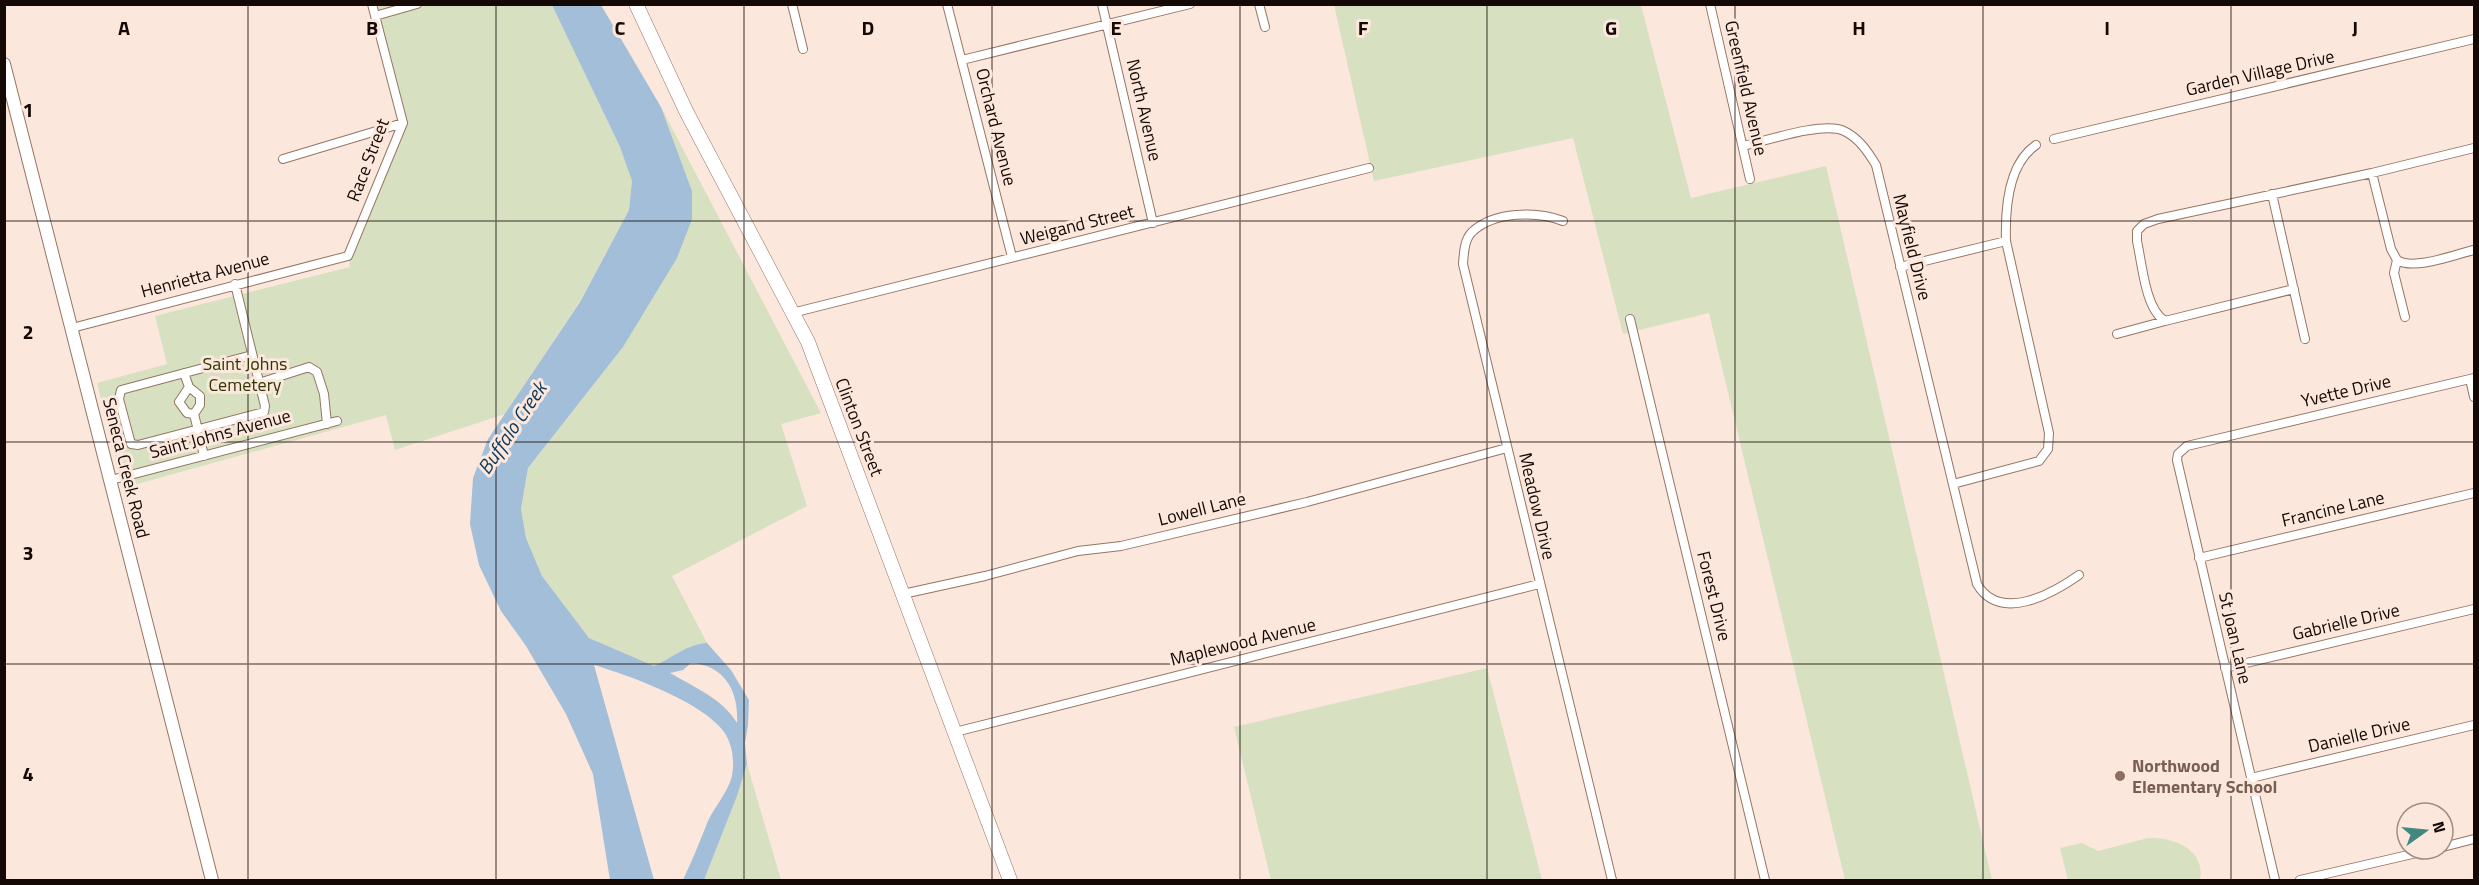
<svg xmlns="http://www.w3.org/2000/svg" width="2479" height="885" font-family="'Titillium Web',sans-serif">
<style>
.green{fill:#d7e0c0}
.water{fill:#a2bed8;fill-rule:evenodd}
.lines{fill:none;stroke-linecap:round;stroke-linejoin:round}
.street-casing{stroke:#957565;stroke-width:10}
.secondary-casing{stroke:#957565;stroke-width:14}
.primary-casing{stroke:#957565;stroke-width:15}
.street{stroke:#fff;stroke-width:8}
.secondary{stroke:#fff;stroke-width:12}
.primary{stroke:#fff;stroke-width:14}
.grid{fill:none;stroke:#140904;stroke-width:1.5;stroke-opacity:0.55}
.education-dot{fill:#8d6e63;stroke:#fce7dc;stroke-width:2}
.labels{text-anchor:middle;stroke-width:6;stroke-linejoin:round;paint-order:stroke}
.street-label{font-size:18px;fill:#140904;stroke:#fce7dc}
.park-label{font-size:18px;fill:#2d3700;stroke:#fce7dc}
.education-label{font-size:18px;font-weight:bold;fill:#785e54;stroke:#fce7dc;text-anchor:start}
.water-label{font-size:20px;font-style:italic;fill:#0c385c;stroke:#fce7dc}
.grid-label{font-size:20px;text-anchor:middle;font-weight:bold;fill:#140904;stroke:#fce7dc;stroke-width:6;stroke-linejoin:round;paint-order:stroke}
</style>
<rect width="100%" height="100%" fill="#fce7dc"/>
<path class="green" d="M372,5h180l68,142 12,34 -3,29 -49,91 -75,113 -110,36 -9,-35 -263,73 -26,-105 70,-19 -12,-48 195,-49 -2,-11 55,-133z
M1334,5h307l50,193 135,-32 166,714h-147l-136,-567 -86,21 -50,-196 -199,43z
M661,107l160,306 -40,11 26,82 -135,70 35,67c-20,1 -35,15 -53,23l-65,-28 -47,-62 -16,-38 -5,-29 7,-41 95,-121 69,-156z
M1487,668l55,212h-271l-37,-153z
M747,764l34,116h-77l33,-84z
M2148,838c25,-1 58,11 52,42h-132l-8,-32 22,-5 16,8z"/>
<path class="water" d="M552,5h49l60,102 31,84v28l-15,39 -54,89 -95,121 -7,41 5,29 16,38 47,62 65,28c18,-8 33,-22 53,-23l24,27 18,30 -1,25 -3,18 2,21 -10,32 -33,84h-21c9,-19 17,-39 25,-59 7,-15 20,-29 24,-45 3,-18 0,-38 -14,-51 -25,-26 -90,-50 -124,-60l60,215h-44l-17,-106 -27,-60 -40,-68 -25,-35 -22,-46 -9,-41 3,-46 15,-39 92,-137 49,-92 3,-29 -12,-34zM691,663c34,2 48,29 46,60 -14,-24 -43,-36 -67,-50l13,-3z"/>
<g class="lines">
<defs>
<path id="street" d="M792,4l11,45
M947,4l65,253
M1102,4l51,219
M1259,4l6,23
M1710,4l40,175
M375,16l42,-12
M962,60l228,-56
M2054,139l420,-100
M1743,146c23,-5 80,-25 101,-15 15,7 24,21 32,34l101,419c23,39 75,10 102,-9
M283,159l120,-36
M2372,173l19,76 6,11
M2272,194l33,145
M1563,221c-25,-10 -69,-10 -91,11 -8,8 -8,21 -9,32l149,616
M1900,267l106,-26
M235,284l30,122 -1,6 -126,33 -7,-1 -12,-45 2,-9 131,-35
M2294,289l-129,32c-20,-12 -23,-58 -28,-80v-10l7,-7 14,-5 214,-46 102,-25
M792,313l577,-145
M2405,317l-11,-44 3,-13c17,11 59,-6 77,-10
M1630,319l135,561
M72,328l276,-72 55,-133 -31,-119
M2117,334l48,-13
M184,373l5,14 11,9v9l-6,9 10,42
M2470,379l4,18
M259,383l50,-16 8,5 7,22 3,30
M189,387l-10,15 8,11 7,1
M111,480l226,-59
M1953,484l86,-23 9,-12 1,-16 -43,-192c-1,-32 2,-77 30,-96
M2199,558l275,-65
M903,594l82,-18 93,-25 43,-5 186,-44 200,-54
M2225,668l249,-59
M955,732l584,-148
M2251,778l223,-53
M2443,847l31,-8
M2275,880l-98,-420 1,-6 9,-8 287,-68
M2300,880l134,-31"/>
<path id="secondary" d="M4,64l208,816"/>
<path id="primary" d="M636,4l50,107 122,231 202,538"/>
</defs>
<use href="#street" class="street-casing"/>
<use href="#secondary" class="secondary-casing"/>
<use href="#primary" class="primary-casing"/>
<use href="#street" class="street"/>
<use href="#secondary" class="secondary"/>
<use href="#primary" class="primary"/>
</g>
<path class="grid" d="M248,4v876M496,4v876M744,4v876M992,4v876M1240,4v876M1487,4v876M1735,4v876M1983,4v876M2231,4v876M4,221h2470M4,442h2470M4,664h2470"/>
<circle class="education-dot" cx="2120" cy="776" r="6"/>
<g class="labels">
<g class="street-label">
<text transform="translate(2260 73) rotate(-13)" y="6">Garden Village Drive</text>
<text transform="translate(1746 88) rotate(77)" y="6">Greenfield Avenue</text>
<text transform="translate(1144 110) rotate(77)" y="6">North Avenue</text>
<text transform="translate(996 127) rotate(76)" y="6">Orchard Avenue</text>
<text transform="translate(368 160) rotate(-69)" y="6">Race Street</text>
<text transform="translate(1077 225) rotate(-14)" y="6">Weigand Street</text>
<text transform="translate(1912 247) rotate(76)" y="6">Mayfield Drive</text>
<text transform="translate(205 275) rotate(-15)" y="6">Henrietta Avenue</text>
<text transform="translate(2346 391) rotate(-13)" y="6">Yvette Drive</text>
<text transform="translate(859 427) rotate(69)" y="6">Clinton Street</text>
<text transform="translate(220 434) rotate(-15)" y="6">Saint Johns Avenue</text>
<text transform="translate(126 468) rotate(76)" y="6">Seneca Creek Road</text>
<text transform="translate(1537 506) rotate(77)" y="6">Meadow Drive</text>
<text transform="translate(1202 509) rotate(-14)" y="6">Lowell Lane</text>
<text transform="translate(2333 509) rotate(-13)" y="6">Francine Lane</text>
<text transform="translate(1714 596) rotate(76)" y="6">Forest Drive</text>
<text transform="translate(2346 622) rotate(-13)" y="6">Gabrielle Drive</text>
<text transform="translate(2235 638) rotate(77)" y="6">St Joan Lane</text>
<text transform="translate(1243 642) rotate(-14)" y="6">Maplewood Avenue</text>
<text transform="translate(2359 735) rotate(-13)" y="6">Danielle Drive</text>
</g>
<g class="park-label">
<text x="245" y="370">Saint Johns<tspan x="245" dy="21">Cemetery</tspan></text>
</g>
<g class="education-label">
<text x="2132" y="772">Northwood<tspan x="2132" dy="21">Elementary School</tspan></text>
</g>
<g class="water-label">
<text transform="translate(512 428) rotate(-56)" y="7">Buffalo Creek</text>
</g>
</g>
<g class="grid-label">
<text x="124" y="35">A</text>
<text x="372" y="35">B</text>
<text x="620" y="35">C</text>
<text x="868" y="35">D</text>
<text x="1116" y="35">E</text>
<text x="1363" y="35">F</text>
<text x="1611" y="35">G</text>
<text x="1859" y="35">H</text>
<text x="2107" y="35">I</text>
<text x="2355" y="35">J</text>
<text x="28" y="117">1</text>
<text x="28" y="339">2</text>
<text x="28" y="560">3</text>
<text x="28" y="781">4</text>
</g>
<rect width="2479" height="885" fill="none" stroke="#140904" stroke-width="12"/>
<g transform="translate(2425 831) rotate(75)"><circle r="28" fill="#fce7dc" stroke="#9f8e86" stroke-width="1.5"/>
<path d="M0-4.5L10 22L0 15L-10 22Z" fill="#42887f"/>
<text y="-9" font-size="16" font-weight="bold" text-anchor="middle" fill="#140904">N</text>
</g>
</svg>
